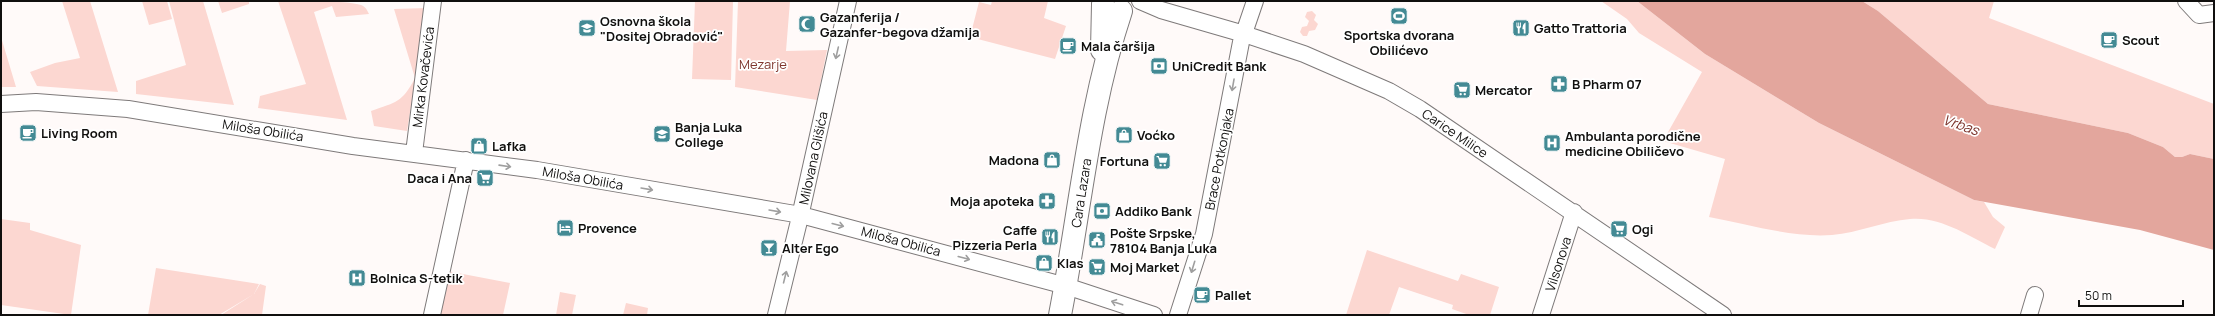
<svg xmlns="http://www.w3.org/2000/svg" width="2215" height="316" font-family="Manrope,sans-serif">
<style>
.green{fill:#fcd7d1}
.water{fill:#e3a69d}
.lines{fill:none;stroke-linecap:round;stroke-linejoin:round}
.street-casing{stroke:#7e7a7a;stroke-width:18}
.secondary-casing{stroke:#7e7a7a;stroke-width:24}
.street{stroke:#fff;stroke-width:16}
.secondary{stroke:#fff;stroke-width:22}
.oneway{stroke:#9f9f9f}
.labels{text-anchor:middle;stroke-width:3.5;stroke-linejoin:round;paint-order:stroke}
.poi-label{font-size:13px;font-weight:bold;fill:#100f0e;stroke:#fff;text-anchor:start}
.park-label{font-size:13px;fill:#7f362e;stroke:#fff}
.street-label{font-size:13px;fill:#100f0e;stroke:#fff}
.water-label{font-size:14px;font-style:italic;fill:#7d342c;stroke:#fff}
</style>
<rect width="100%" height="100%" fill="#fffaf9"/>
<path class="green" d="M62,1h28l28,91 -81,-6 -7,-14 25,-9 25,-5z
M142,1h25l5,18 -23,6z
M169,1h34l31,104 -98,-11v-13l50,-16z
M218,1h31v3l-27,9z
M278,1c18,0 70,-1 83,4 5,2 6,5 8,9l-33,3 -4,-11 -18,6 33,108 -89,-12 2,-12 46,-12z
M695,1h38l-2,79 -39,-1z
M738,1h52l-4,50 41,-1 -10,50 -82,-13z
M992,1h56l-4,17 22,8 -11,33 -85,-22 9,-35 12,3z
M1601,1h36l68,53 114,69 155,77 10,2 9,15 12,10 -10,22c-26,-13 -55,-33 -85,-30 -26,2 -52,14 -78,16 -41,3 -84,-11 -123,-18l16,-58 -62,-18 39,-69 -63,-39 -12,-14z
M1862,1h132l-5,17 225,86v55l-24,-5 -8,3h-7l-12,-10 -35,-14 -140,-29 -110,-93z
M427,8l-20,123 -33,-5 -3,-15c25,-9 31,-8 44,-33l-21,-69z
M1312,11l4,4 -2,5 4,4 -3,6 -6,1 -2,5h-4l-3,-4 2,-5 5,-1 2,-5 -4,-4 2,-5z
M1,37l15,50h-15z
M1,219l29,4v7l51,15 -10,70 -70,-10z
M1367,250l91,31 3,-7 38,13 -9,28h-21l-17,-6 1,-4 -54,-18 -10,28h-43z
M156,268l103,16 -5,10 6,-10 6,2 -4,29h-41l33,-21 -35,21h-71z
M442,270l68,13 -7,32h-69z
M560,292l16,3 -4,20h-16z
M626,303l22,5 -1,7h-24z"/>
<path class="water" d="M1637,1h225l16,10 110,93 140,29 35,14 12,10h7l8,-3 24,5v91l-74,-20 -166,-30 -155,-77 -114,-69z"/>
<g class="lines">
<defs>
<path id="street" d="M1140,1l21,9 83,24 60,20 85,37 31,18 303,206
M2186,1l13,14 15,-2
M1,104l35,-2 92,7 225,37 184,24 264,45 265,71 88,29
M414,153l19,-152
M432,315l34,-155
M776,315l23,-94 49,-220
M1178,315l26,-81 37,-192 14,-41
M1541,315l33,-103
M2029,315l6,-20"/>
<path id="secondary" d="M1102,50l1,-46
M1060,315c20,-102 28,-205 61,-304"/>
</defs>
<use href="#street" class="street-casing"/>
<use href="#secondary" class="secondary-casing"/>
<use href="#street" class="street"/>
<use href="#secondary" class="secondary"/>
</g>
<defs><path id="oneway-shaft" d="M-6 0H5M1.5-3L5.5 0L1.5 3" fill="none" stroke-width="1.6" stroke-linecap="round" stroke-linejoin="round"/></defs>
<g class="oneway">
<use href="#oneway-shaft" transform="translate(837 53) rotate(103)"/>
<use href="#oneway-shaft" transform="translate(1233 85) rotate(100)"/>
<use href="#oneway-shaft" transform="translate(505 166) rotate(8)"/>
<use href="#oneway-shaft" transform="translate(647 189) rotate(10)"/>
<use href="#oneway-shaft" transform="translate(775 211) rotate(10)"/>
<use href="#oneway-shaft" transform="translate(838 225) rotate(14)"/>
<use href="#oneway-shaft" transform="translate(964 258) rotate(15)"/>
<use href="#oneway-shaft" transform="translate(1193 267) rotate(107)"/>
<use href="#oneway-shaft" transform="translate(785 277) rotate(-76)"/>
<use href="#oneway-shaft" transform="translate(1117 303) rotate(-162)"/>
</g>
<defs>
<symbol id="stadium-square" viewBox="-11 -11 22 22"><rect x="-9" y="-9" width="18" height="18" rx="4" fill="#438a94" stroke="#fff"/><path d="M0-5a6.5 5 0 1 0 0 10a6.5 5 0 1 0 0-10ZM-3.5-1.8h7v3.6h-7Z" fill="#fff"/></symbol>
<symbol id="mosque-square" viewBox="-11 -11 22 22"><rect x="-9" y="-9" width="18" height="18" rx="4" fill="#438a94" stroke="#fff"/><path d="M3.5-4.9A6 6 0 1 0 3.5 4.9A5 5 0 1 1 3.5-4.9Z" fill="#fff"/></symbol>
<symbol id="school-square" viewBox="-11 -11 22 22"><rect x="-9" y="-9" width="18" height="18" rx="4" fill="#438a94" stroke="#fff"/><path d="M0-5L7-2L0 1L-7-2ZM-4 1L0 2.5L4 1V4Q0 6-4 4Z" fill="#fff"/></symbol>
<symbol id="restaurant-square" viewBox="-11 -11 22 22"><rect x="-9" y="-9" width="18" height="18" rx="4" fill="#438a94" stroke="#fff"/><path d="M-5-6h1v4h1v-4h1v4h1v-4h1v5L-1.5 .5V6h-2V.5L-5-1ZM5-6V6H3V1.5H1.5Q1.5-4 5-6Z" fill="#fff"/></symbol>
<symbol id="cafe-square" viewBox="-11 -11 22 22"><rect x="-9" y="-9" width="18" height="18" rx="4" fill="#438a94" stroke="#fff"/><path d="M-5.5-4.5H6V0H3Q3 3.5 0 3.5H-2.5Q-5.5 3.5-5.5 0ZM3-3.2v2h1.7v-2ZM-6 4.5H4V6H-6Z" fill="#fff"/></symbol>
<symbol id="bank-square" viewBox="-11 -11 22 22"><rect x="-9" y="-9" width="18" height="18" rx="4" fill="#438a94" stroke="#fff"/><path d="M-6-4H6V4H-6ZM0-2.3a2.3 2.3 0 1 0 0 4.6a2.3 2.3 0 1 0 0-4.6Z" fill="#fff"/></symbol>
<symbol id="pharmacy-square" viewBox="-11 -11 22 22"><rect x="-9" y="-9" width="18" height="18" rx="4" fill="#438a94" stroke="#fff"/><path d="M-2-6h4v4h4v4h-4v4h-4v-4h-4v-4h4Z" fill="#fff"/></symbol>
<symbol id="supermarket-square" viewBox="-11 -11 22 22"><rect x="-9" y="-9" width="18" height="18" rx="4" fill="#438a94" stroke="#fff"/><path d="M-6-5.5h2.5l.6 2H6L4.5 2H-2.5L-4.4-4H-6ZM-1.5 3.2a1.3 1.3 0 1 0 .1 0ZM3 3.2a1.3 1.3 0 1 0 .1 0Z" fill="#fff"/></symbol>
<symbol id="university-square" viewBox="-11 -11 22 22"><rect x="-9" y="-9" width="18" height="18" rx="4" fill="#438a94" stroke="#fff"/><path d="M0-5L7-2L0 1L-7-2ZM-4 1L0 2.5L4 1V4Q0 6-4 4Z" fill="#fff"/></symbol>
<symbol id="shop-square" viewBox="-11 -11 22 22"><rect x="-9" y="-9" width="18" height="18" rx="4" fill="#438a94" stroke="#fff"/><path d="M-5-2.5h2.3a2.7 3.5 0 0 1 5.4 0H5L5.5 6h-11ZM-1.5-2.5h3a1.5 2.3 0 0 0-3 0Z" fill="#fff"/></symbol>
<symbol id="hospital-square" viewBox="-11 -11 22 22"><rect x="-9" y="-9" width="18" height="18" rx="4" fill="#438a94" stroke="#fff"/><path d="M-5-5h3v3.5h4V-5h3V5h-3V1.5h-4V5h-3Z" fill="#fff"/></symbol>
<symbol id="hotel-square" viewBox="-11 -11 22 22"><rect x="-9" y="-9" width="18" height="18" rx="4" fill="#438a94" stroke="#fff"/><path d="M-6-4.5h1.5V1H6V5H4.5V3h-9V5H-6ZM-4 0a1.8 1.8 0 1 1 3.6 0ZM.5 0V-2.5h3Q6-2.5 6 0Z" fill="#fff"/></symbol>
<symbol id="civic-square" viewBox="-11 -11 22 22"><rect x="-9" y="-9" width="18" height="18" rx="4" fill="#438a94" stroke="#fff"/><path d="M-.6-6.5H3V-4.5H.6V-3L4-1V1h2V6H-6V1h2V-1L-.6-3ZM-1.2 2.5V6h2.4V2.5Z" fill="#fff"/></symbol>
<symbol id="bar-square" viewBox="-11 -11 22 22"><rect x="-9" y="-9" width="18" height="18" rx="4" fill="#438a94" stroke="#fff"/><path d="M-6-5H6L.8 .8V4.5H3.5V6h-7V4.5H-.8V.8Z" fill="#fff"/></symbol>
</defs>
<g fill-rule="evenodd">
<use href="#stadium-square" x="1389" y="6" width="20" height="20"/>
<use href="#mosque-square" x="797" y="14" width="20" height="20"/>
<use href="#school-square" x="577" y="18" width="20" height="20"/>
<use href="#restaurant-square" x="1511" y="18" width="20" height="20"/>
<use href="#cafe-square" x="2099" y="30" width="20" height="20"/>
<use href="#cafe-square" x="1058" y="36" width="20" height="20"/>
<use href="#bank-square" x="1149" y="56" width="20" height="20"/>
<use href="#pharmacy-square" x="1549" y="74" width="20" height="20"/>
<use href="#supermarket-square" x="1452" y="80" width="20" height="20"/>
<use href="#cafe-square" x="18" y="123" width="20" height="20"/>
<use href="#university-square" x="652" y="124" width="20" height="20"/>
<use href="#shop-square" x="1114" y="125" width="20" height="20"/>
<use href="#hospital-square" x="1542" y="133" width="20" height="20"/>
<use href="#shop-square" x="469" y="136" width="20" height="20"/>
<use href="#shop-square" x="1042" y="150" width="20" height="20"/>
<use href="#supermarket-square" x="1152" y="151" width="20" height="20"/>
<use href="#supermarket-square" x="475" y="168" width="20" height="20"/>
<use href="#pharmacy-square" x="1037" y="191" width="20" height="20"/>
<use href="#bank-square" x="1092" y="201" width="20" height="20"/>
<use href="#hotel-square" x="555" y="218" width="20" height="20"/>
<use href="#supermarket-square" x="1609" y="219" width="20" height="20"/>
<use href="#restaurant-square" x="1040" y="227" width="20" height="20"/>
<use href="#civic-square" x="1087" y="230" width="20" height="20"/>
<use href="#bar-square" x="759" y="238" width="20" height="20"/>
<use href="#shop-square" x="1034" y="253" width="20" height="20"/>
<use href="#supermarket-square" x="1087" y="257" width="20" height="20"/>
<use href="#hospital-square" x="347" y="268" width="20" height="20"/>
<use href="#cafe-square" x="1192" y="285" width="20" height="20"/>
</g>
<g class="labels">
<g class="poi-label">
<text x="820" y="22">Gazanferija /<tspan x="820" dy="15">Gazanfer-begova džamija</tspan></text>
<text x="600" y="26">Osnovna škola<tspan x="600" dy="15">"Dositej Obradović"</tspan></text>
<text x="1534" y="33">Gatto Trattoria</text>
<text x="1399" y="40" text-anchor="middle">Sportska dvorana<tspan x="1399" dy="15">Obilićevo</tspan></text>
<text x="2122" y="45">Scout</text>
<text x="1081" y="51">Mala čaršija</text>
<text x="1172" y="71">UniCredit Bank</text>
<text x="1572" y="89">B Pharm 07</text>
<text x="1475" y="95">Mercator</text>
<text x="675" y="132">Banja Luka<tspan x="675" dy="15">College</tspan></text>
<text x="41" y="138">Living Room</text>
<text x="1137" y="140">Voćko</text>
<text x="1565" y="141">Ambulanta porodične<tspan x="1565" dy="15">medicine Obiličevo</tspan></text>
<text x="492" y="151">Lafka</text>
<text x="1039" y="165" text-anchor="end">Madona</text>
<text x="1149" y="166" text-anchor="end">Fortuna</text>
<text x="472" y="183" text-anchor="end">Daca i Ana</text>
<text x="1034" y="206" text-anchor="end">Моја аpoteka</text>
<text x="1115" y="216">Addiko Bank</text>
<text x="578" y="233">Provence</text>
<text x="1632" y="234">Ogi</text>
<text x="1037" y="235" text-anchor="end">Caffe<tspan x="1037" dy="15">Pizzeria Perla</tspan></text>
<text x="1110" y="238">Pošte Srpske,<tspan x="1110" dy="15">78104 Banja Luka</tspan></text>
<text x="782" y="253">Alter Ego</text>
<text x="1057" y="268">Klas</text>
<text x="1110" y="272">Moj Market</text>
<text x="370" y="283">Bolnica S-tetik</text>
<text x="1215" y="300">Pallet</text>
</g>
<g class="park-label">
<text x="763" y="69">Mezarje</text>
</g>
<g class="street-label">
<text transform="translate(423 77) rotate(-83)" y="5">Mirka Kovačevića</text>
<text transform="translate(263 130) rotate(9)" y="5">Miloša Obilića</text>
<text transform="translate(1455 133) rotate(34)" y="5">Carice Milice</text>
<text transform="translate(813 158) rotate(-78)" y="5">Milovana Glišića</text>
<text transform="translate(1219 159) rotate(-79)" y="5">Brace Potkonjaka</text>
<text transform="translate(583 178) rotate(10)" y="5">Miloša Obilića</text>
<text transform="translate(1081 193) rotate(-81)" y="5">Cara Lazara</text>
<text transform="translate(901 241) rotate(15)" y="5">Miloša Obilića</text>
<text transform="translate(1558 264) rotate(-72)" y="5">Vilsonova</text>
</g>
<g class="water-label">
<text transform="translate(1961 125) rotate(19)" y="5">Vrbas</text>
</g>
</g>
<rect width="2215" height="316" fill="none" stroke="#100f0e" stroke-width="4"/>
<path d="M2079 300v6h104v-6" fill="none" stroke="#100f0e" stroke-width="2"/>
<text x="2085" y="300" font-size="12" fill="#100f0e" stroke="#ffffff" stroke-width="3" paint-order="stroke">50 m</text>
</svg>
